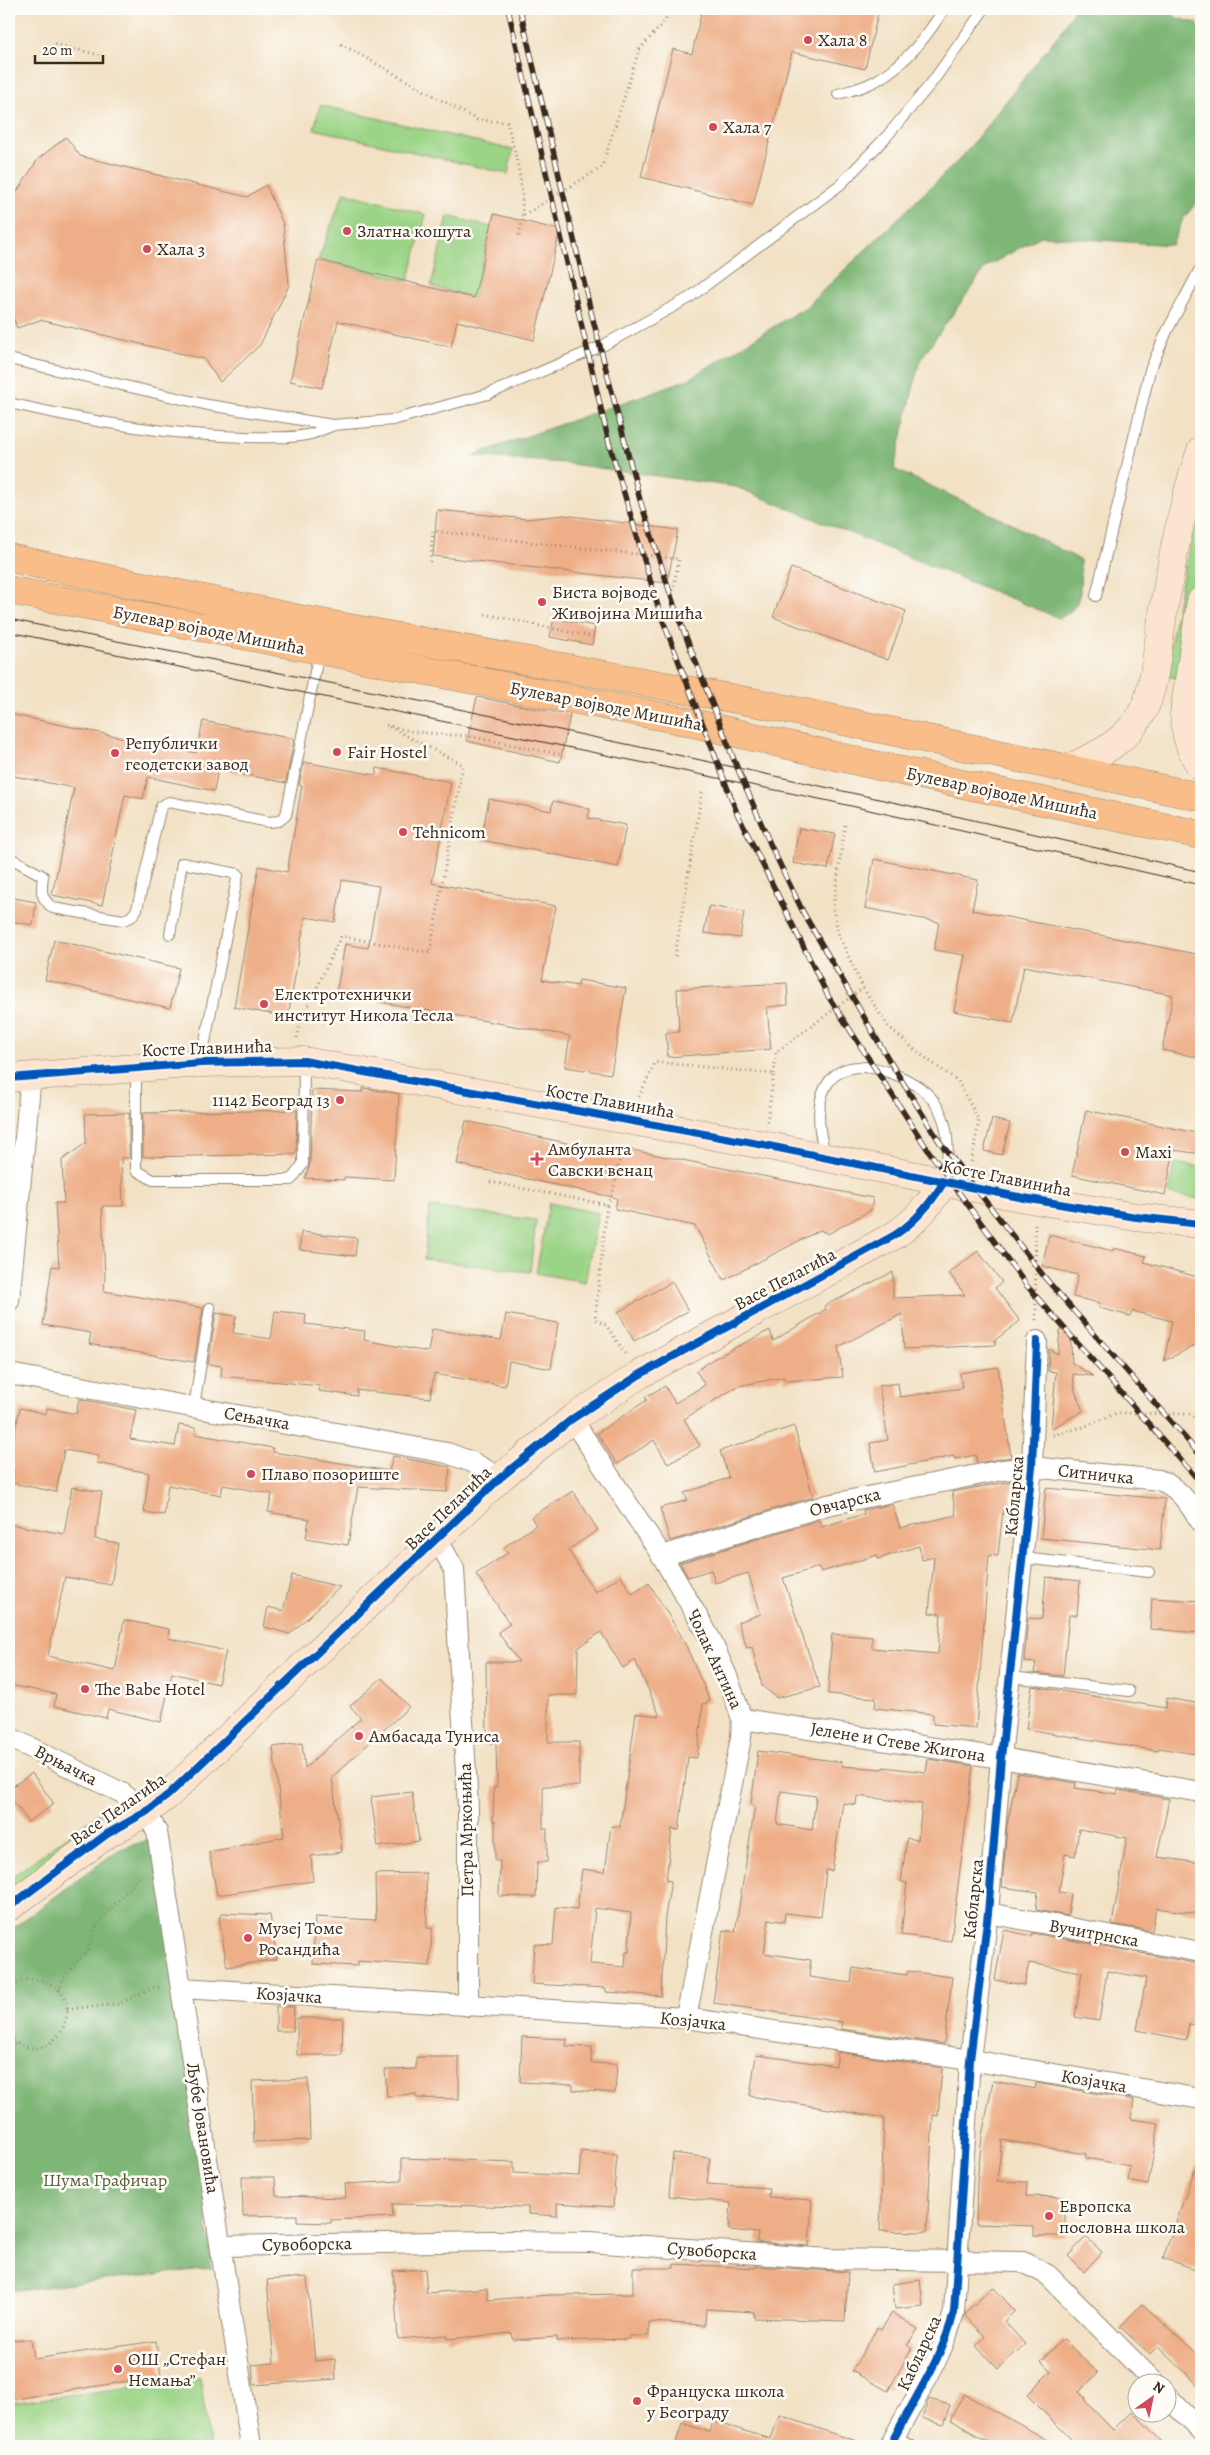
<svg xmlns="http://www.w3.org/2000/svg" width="1210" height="2455" font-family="Alegreya,serif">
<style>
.green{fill:#9cd487;stroke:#6c7f52}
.forest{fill:#7db674;stroke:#5c7049}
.building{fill:#eeae87;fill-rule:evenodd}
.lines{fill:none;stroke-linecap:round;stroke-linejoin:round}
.lane-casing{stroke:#968671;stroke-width:12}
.street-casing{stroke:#968671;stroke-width:22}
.secondary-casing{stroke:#968671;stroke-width:29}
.primary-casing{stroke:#968671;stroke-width:29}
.path{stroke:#968671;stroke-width:3;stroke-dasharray:1 4;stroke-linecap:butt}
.lane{stroke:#fff;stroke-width:10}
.street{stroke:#fff;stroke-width:20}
.secondary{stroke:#fce5d0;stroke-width:28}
.primary{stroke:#f8bd89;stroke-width:28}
.tram{stroke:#3b2a1e;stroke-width:1}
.rail-casing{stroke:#3b2a1e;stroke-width:5.5}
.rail{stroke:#fdfcf7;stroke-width:4;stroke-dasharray:11;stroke-linecap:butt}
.cycleway-casing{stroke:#fdfcf7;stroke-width:11}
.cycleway{stroke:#0057b8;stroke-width:8}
.poi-dot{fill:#d1495b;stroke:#fdfcf7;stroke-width:2}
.labels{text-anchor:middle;stroke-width:5;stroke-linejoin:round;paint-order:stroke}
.poi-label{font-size:18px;fill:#3b2a1e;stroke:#fdfcf7;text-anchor:start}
.street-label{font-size:18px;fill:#3b2a1e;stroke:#fdfcf7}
.park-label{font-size:18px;fill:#585d3e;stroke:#fdfcf7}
</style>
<rect width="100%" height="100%" fill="#fdfcf7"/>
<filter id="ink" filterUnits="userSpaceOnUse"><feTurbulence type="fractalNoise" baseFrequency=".02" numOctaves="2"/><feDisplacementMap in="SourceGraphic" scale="10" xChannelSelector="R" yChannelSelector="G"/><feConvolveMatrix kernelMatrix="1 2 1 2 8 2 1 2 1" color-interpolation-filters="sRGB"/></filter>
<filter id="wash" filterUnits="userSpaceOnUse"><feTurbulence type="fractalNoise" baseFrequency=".0096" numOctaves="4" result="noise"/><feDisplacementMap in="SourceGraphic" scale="20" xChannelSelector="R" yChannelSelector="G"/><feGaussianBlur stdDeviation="1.12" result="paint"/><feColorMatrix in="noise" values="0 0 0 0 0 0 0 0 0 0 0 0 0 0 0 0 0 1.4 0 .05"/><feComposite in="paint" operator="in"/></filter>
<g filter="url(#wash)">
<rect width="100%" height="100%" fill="#f2e1c4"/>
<path class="green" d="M320,105l193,45 -5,24 -194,-45z
M344,192l82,23 -18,66 -90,-21z
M448,216l43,11 -17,71 -43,-12z
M1201,497v67l-23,115 -13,-4 19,-105z
M1174,1163l27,4v32l-32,-5z
M549,1203l49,10 -13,69 -49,-9z
M430,1207l106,13 -6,52 -106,-13z
M112,1803l4,8 -19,22 -88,65v-19z
M200,2378l10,68h-201v-43z"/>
<path class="forest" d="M1074,9h92l11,9 20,5 4,10v164l-18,22 -11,26 -131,-9 -55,31 -66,93 -26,109 120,56 66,35c0,24 6,47 -21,58l-323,-131 -172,-24 -93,-7 218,-77 118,-73 155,-149 101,-128z
M151,1839l30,153 31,276 -203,23v-360l109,-81z"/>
<g id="blocks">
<path class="building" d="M702,9h177l-14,60 -73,-17 -39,153 -112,-28 32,-128 19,5z
M66,137l14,19 167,41 19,-12 17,39 6,61 -29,60 -40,37 -16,-23 -164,-39 -23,8 -8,-21v-103l29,-45z
M494,214l66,16 -26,110 -77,-19 -6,26 -113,-26 -16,67 -32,-7 28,-121 156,38z
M437,510l90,9 37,-4 114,15 -11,53 -234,-27z
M791,568l115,43 -18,49 -115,-43z
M554,618l41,8 -3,19 -42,-8z
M477,697l93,18 -10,47 -93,-21z
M9,714l187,39 7,-32 91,18 -8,44 -68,-14 -4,22 -66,-14 -5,22 -18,-4 -23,110 -50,-10 22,-107 -65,-13z
M304,762l72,13 1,-7 74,14 -19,101 124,23 -14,74 36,6 1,-6 47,8 -15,86 -46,-7 5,-31 -234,-42 9,-50 23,4 11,-62 -37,-6 -7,42 -30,-5 -17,100 -54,-10 25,-141 28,6 15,-86 -3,-1z
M489,799l62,12 2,-10 37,8 -2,9 38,7 -8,42 -137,-27z
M799,828l36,6 -7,35 -35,-6z
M874,859l104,21 -6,30 229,45v103l-39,-8 11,-55 -149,-29 -11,57 -59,-12 11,-56 -31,-5 5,-28 -74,-14z
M9,897l27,5 -3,23 -24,-4z
M709,906l35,6 -4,26 -36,-5z
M54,940l125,28 -9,40 -125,-28z
M787,983l1,22 -21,2 4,42 -103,8 -2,-24 13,-1 -2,-43z
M363,1088l36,6 -5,86 -50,-3v3l-39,-2 5,-14 2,-74 51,2z
M297,1110l-1,44 -153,3v-44z
M1086,1110l115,24v20l-27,-4 -9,45 -93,-20z
M129,1113v45h-8l2,48h-21l3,72 -1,13 99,17 -9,54 -105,-18 2,-11 -48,-8 9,-59 7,1 -4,-64h9l-2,-43 24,-17 -1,-29z
M992,1119l18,4 -8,32 -18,-4z
M466,1121l159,35 2,-7 246,49 -2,12 -43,24 -8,-4 -96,50 -29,-54 -80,-17 2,-11 -160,-34z
M301,1232l56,6 -2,18 -55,-6z
M1049,1235l64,16 1,-3 32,8 -2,6 57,16v41l-5,26 -32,16 8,-40 -40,-10 -2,5 -31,-8 1,-5 -27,-6 5,-22 -36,-9z
M978,1251l24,31 -7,6 25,33 -25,19 1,5 -92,4 -2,-35 -64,33 5,30 -58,4 -1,-4 -46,9 -54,33 16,27 -32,18 -14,-24 -37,24 -20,-31 50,-33 -2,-3 20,-11 10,17 30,-18 -9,-14 17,-12 57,-29 3,11 53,-32 -2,-3 69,-34v26l72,-3 -16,-22z
M672,1282l16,29 -54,30 -16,-29z
M275,1311l31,3 -1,10 60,7 -1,9 64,12 4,-23 69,11 5,-26 52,9 -7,46 -42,-8 -4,25 -71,-12 -4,24 -73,-8v6l-38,-5 1,-5 -99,-10 1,-10 -14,-2 8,-51 20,3 -3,17 38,6z
M1060,1330h10l2,33 21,13 -20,-2 2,17 8,20 -32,18 5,-57 -8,-1 1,-22 9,5z
M998,1367l13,90 -34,6 -1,-8 -21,4 -1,-3 -79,16 -5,-29 18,-3 -9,-54 19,-3 2,14 62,-9 -2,-15z
M79,1399l57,11 -6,29 45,7 4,-21 17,3 -1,6 78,14v4l116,19 4,-15 57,11 -3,25 -89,-5 -10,58 -42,-7 3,-19 -41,-7 4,-18 -49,-9 -2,10 -53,-10 -4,30 -20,-3 5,-39 -52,-10 2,-7 -35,-6 -8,42 -44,-9 2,-13 -5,-1v-10l11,-51 26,6 1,-6 29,6z
M794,1426l19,71 -143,44 -10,-33 28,-8 -4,-7 45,-15 -9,-27z
M1013,1481l-4,28 -6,1 -5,46 -9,-1 -13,173 -43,-4v-10l-58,-6 1,-10 -48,-4 4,-60 40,3v11l66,6 3,-40 -12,-1 5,-56 -12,3 -3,-14 -41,13 -1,-4 -56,17 -2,-5 -36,11 37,109 -43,11 -15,-12 -10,-39 -5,1 -9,-26 23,-8 -13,-41 -33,10 -4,-13 -23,7 -8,-14 139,-43 2,7 43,-13 -1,-4 29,-6 8,24 56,-13 -4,-23z
M72,1487l30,5 -7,47 23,4 -7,42 -46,-8 -17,79 67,15 9,-51 45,9 -1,9 58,13 -8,33 -46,-11 -11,49 -53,-13 -2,9 -52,-12 2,-12 -47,-9v-161l55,10z
M1046,1488l119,11 -5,51 -119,-12z
M573,1491l25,39 -30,20 27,42 26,-16 11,18 17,-11 34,56 27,62 -7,3 -6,54 -9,-1 -9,73 -7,-1 -6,51 5,1 -6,36 -4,79 -55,-4v-4l-74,-4 2,-40 19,1 3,-38 21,2 5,-40 23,3 6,-46 9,1 16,-114 24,3 -25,-56 -12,8 -22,-36 -23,16 -1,47h-29v47h31v44h-36v43h4v33h-10l-1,35 -37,-1 1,-35h-5v-40h-2l1,-34h3l-1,-44h-9l-1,-81h33l-21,-30 12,-8 -34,-50 32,-21 -4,-6 32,-22 -5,-8zM595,1908l36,5 -2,39h-3l-1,15 -35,-3z
M292,1575l48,12 -50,47 -26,-7 4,-20 15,4z
M1046,1577l34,4 -3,34h-8l-6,61 -29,-3 2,-10 -12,-1 4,-44 14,1z
M1152,1598l49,3 -1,32 -50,-4z
M382,1678l27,29 -77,70 10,75 -31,4 2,25 -96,14 -8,-43 75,-15 -11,-90 29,-4 3,25 56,-50 -11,-12z
M1032,1686l134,22 1,-10 34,6 -2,13 2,1v37l-42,-7 -1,3 -132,-22z
M758,1751l84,11v4l41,3v-2l43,5 2,-13 45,7 -22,175 -50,-6 6,-52 -6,-1 6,-44 11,2 4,-36 -65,-8 -1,9 -13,-2 -11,68 -6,-1 -5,47 -36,-4 -1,9 -15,-3 -5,34 47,7 -2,17 42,6 2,-15 54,7 1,-4 44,6 -8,67 -103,-15 1,-7 -129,-19 10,-73 12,2 20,-126 -4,-1zM781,1791l35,5 -4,34 -35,-6z
M32,1773l22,31 -26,18 -19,-27v-6z
M1017,1773l59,10 -1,5 42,6 1,-4 51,9 -12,58 44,6v51l-45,-6 -4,23 -40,-7 15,-86 -48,-9 -4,27 -10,-2 -6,38 12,2 -3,22 -32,-6 2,-18 -36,-5 5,-61z
M412,1792l7,49 -41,6 -7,-50z
M426,1873l1,55h5l-2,38 -72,-5v5l-45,-2 2,-47 61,3 -1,-46z
M221,1913l49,2 7,44 -50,8 -8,-50 2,-1z
M1004,1930l28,6v-3l168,31 -3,21h4v41l-12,-2 -3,16 -49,-10 9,-52 -39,-7 -8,50 -24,-4 7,-45 -53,-9 -5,22 -29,-5z
M276,2006l18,1 -1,24h-17z
M297,2018h46l-1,37h-45z
M522,2037l45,2 -1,7 26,1 -1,16 26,1 -2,29 -42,-3v-5l-53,-3z
M838,2052l104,16 -4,48 -5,-1 -6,117 -47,-1 4,-113 -134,-22 6,-41 80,11z
M416,2057h43v42l-43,-1v-4l-29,2 -2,-26 31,-1z
M308,2079l2,61 -56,2 -2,-61z
M993,2081l42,8 1,-6 98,17 -3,19 28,4 -11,62 -20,-4 2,-15 -44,-8v-4l-84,-14 -5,41 31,1 -1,14 38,1v39h-31v-10l-58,-2 1,-43 5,-45z
M581,2151l36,3 -4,53 -56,-4v13l-29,-2v-7l-136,-3 1,13 -62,3v3l-34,-1v-7l-54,1 -1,-39h33l1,19 70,2 -1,-14 57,-3v-23l112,4v11l65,3z
M673,2153l37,5 -3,26 62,4 -1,9 44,3 -3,46 -52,-4 1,-9 -29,-3 2,-27 -62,-7z
M1199,2158h2v113l-38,-13z
M1086,2237l16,15 -18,20 -16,-16z
M674,2264l82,4v-2l92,6 -3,49 -91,-3v-6l-48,-3 -1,16 -56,-3v14h-20v3l-72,2v-4l-44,3 -1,-7 -65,6v-4l-49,4 -5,-68 32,-2 2,24 60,-5 1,12 62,-5 83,-1v-26h41z
M307,2277l8,84 20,-2 1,20 -82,6 -2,-20 22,-2 -7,-83z
M920,2280l3,26 -28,3 -3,-25z
M993,2287l22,24 -11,10 21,23 -27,25 -22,-23 9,-9 -20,-21 1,-4z
M1142,2304l59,53v31l-43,-42 -8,8 -30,-27z
M892,2313l26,16 -11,16 5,3 -24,43 -36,-20 25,-43 4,2z
M31,2339l3,20 122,-18 5,35 -152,24v-60z
M1063,2339l35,34 -19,19 7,7 -1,2 28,29 19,-19 34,35h-88l-51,-51 24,-24 -10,-10z
M964,2394l95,52h-63l-46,-26z
M929,2399l21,6 -7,20 -21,-7z
M779,2415l83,28 -1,3h-186l7,-23 27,9 3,-11 59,18z"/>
</g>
</g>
<g filter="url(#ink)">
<use href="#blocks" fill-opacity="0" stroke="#968671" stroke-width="1"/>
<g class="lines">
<defs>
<path id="lane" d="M838,94c10,-3 20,-5 29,-9 33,-14 59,-47 77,-76
M9,359l199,46 125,20 60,-5 95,-26 114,-48 87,-48 152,-114 46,-48 46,-55 51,-72
M9,403c77,18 158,32 237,34 22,0 44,2 65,-3 7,-2 14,-6 21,-8
M1096,596l54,-226 17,-39 34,-64
M9,857l34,19c-2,15 -3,22 10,32l70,12 8,-3 6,-8 24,-103 8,-4 100,20 10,-1 7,-6 33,-163
M170,934l12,-71 56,11 -37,188
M136,1070v100l17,10h138l12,-16 1,-103
M826,1156c-20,-61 3,-110 73,-80 13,6 28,14 36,27 16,22 14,53 9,78
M194,1406l16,-98
M1023,1558l126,14
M1011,1677l118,14
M895,2437l16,9"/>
<path id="street" d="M9,1301l22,-225
M9,1374l438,79 25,9 28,16
M572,1419l90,137 48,82 17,38 15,43 -1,19 -55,280
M435,1541l9,10 10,18 14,238v199
M662,1556l165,-51 175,-35 30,-3 127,13c21,8 30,24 42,42
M742,1719l259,39 200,34
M9,1737l113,56 24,19 11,20 94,614
M988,1913l213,39
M181,1988l505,30 284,42 231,39
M222,2246l268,-5 100,1 238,17 195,3 25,13 106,107
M1168,2397l33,34
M890,2446c22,-44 52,-86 64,-134l16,-252 18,-147 13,-155 31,-291 5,-126"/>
<path id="secondary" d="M1201,601l-17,113c1,20 6,37 17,53
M1069,768c30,-13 58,-27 74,-57 12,-22 15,-71 20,-97 9,-55 19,-110 38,-163
M9,1078l192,-15 103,-2 460,84 260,53 112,19 65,7
M9,1907l98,-73 39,-22 22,-17 332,-317 72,-59 67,-44 256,-140c22,-15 35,-31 49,-53"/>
<path id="primary" d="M9,558l286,60 468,86 438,93
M9,590l671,130 203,47 318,68"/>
</defs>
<use href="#lane" class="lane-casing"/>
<use href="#street" class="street-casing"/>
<use href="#secondary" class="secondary-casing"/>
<use href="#primary" class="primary-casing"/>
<path class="path" d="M55,44l44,11
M341,44l136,76 30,2c10,38 21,75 12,114
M524,215l78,-48 37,-117 27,-30 2,-11
M430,562l3,-31 246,28 -7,36
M485,614l108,23
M845,825l-12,83 6,28 24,52 25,38 29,26 41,29 21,40 -8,42
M675,956l27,-164
M297,1038l4,-17 40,-85 89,17 33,-188 -77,-40 28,7 54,4 95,19
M774,1074l2,-22 87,-64
M639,1097l16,-35 119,12 -7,48
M490,1182l117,23 -12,114 11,6 20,30
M607,1205l6,-13 10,-49
M1035,1224l1,96
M1053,1435l30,-8 34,-14 74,1 10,11
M9,1990c7,-8 17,-12 28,-10 59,6 21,99 -28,57
M59,1991l4,-13 24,-28 11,-27 43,-49
M67,2009l51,-5 37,-17 5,1
M9,2053l6,-11"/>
<use href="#lane" class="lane"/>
<use href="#street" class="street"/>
<use href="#secondary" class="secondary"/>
<use href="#primary" class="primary"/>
<path class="tram" d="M9,619c102,22 204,40 306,61 297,59 592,124 886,192
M9,632l820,169 372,84"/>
<defs>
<path id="rail" d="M508,9l101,434 51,170 77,200 91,183 100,154 99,136 174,197
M520,9l70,299 50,192 36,111 58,149 37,86 33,68 85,146 50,81 107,138 155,177"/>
</defs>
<use href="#rail" class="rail-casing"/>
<use href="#rail" class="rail"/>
<defs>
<path id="cycleway" d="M9,1078l192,-15 103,-2 460,84 260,53 112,19 65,7
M9,1907l98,-73 39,-22 22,-17 332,-317 72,-59 67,-44 256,-140c22,-15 35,-31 49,-53
M890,2446c22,-44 52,-86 64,-134l16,-252 18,-147 13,-155 31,-291 5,-126"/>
</defs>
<use href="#cycleway" class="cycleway-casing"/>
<use href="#cycleway" class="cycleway"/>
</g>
</g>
<g class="poi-dot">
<circle cx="808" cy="40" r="5"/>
<circle cx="713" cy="127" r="5"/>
<circle cx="347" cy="231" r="5"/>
<circle cx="147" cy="249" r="5"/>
<circle cx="542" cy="602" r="5"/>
<circle cx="337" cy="752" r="5"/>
<circle cx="115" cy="753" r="5"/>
<circle cx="403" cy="832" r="5"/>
<circle cx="264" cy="1004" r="5"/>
<circle cx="340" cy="1100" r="5"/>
<circle cx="1125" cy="1152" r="5"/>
<path d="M534.5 1151.5h5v5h5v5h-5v5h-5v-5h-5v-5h5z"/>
<circle cx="251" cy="1474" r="5"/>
<circle cx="85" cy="1689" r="5"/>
<circle cx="359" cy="1736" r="5"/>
<circle cx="248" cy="1938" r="5"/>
<circle cx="1049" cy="2216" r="5"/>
<circle cx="118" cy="2369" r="5"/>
<circle cx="637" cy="2401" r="5"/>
</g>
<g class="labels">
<g class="poi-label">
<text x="818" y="46">Хала 8</text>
<text x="723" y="133">Хала 7</text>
<text x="357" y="237">Златна кошута</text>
<text x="157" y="255">Хала 3</text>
<text x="552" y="598">Биста војводе<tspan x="552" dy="21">Живојина Мишића</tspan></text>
<text x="125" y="749">Републички<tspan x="125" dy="21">геодетски завод</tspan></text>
<text x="347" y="758">Fair Hostel</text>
<text x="413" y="838">Tehnicom</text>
<text x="274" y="1000">Електротехнички<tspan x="274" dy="21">институт Никола Тесла</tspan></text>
<text x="330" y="1106" text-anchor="end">11142 Београд 13</text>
<text x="548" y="1155">Амбуланта<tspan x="548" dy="21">Савски венац</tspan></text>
<text x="1135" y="1158">Maxi</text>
<text x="261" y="1480">Плаво позориште</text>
<text x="95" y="1695">The Babe Hotel</text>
<text x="369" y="1742">Амбасада Туниса</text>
<text x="258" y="1934">Музеј Томе<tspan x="258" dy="21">Росандића</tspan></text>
<text x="1059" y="2212">Европска<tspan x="1059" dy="21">пословна школа</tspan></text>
<text x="128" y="2365">ОШ „Стефан<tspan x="128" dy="21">Немања”</tspan></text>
<text x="647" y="2397">Француска школа<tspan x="647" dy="21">у Београду</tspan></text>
</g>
<g class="street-label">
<text transform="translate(209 630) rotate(11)" y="6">Булевар војводе Мишића</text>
<text transform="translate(606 706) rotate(11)" y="6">Булевар војводе Мишића</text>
<text transform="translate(1002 793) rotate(12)" y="6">Булевар војводе Мишића</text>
<text transform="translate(207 1048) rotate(-2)" y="6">Косте Главинића</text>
<text transform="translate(610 1101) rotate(10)" y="6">Косте Главинића</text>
<text transform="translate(1007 1178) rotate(11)" y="6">Косте Главинића</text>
<text transform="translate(785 1279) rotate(-28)" y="6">Васе Пелагића</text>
<text transform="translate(257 1418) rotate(10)" y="6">Сењачка</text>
<text transform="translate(1096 1474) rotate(6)" y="6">Ситничка</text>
<text transform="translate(1014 1496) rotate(-85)" y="6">Кабларска</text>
<text transform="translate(845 1502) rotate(-14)" y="6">Овчарска</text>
<text transform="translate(448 1508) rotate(-44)" y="6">Васе Пелагића</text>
<text transform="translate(715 1659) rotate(65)" y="6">Чолак Антина</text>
<text transform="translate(898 1742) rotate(9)" y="6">Јелене и Стеве Жигона</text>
<text transform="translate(66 1765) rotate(27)" y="6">Врњачка</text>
<text transform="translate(118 1809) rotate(-35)" y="6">Васе Пелагића</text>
<text transform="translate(466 1830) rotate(-91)" y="6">Петра Мркоњића</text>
<text transform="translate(973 1899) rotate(-84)" y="6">Кабларска</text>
<text transform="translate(1094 1933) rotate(10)" y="6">Вучитрнска</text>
<text transform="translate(289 1995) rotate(4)" y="6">Козјачка</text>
<text transform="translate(693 2021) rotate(6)" y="6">Козјачка</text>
<text transform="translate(1094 2081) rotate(10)" y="6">Козјачка</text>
<text transform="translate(203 2128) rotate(81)" y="6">Љубе Јовановића</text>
<text transform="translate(307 2244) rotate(-1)" y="6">Сувоборска</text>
<text transform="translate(712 2251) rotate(4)" y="6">Сувоборска</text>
<text transform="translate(919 2353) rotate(-65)" y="6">Кабларска</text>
</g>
<g class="park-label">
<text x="105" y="2186">Шума Графичар</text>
</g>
</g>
<rect width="1210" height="2455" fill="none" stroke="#fdfcf7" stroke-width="30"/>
<g transform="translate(1152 2398) rotate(33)"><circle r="24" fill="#fdfcf7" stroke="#afa8a0"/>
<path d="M0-4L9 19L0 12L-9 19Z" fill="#d1495b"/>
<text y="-8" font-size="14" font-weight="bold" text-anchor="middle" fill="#3b2a1e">N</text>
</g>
<path d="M35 55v8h68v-8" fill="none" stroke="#3b2a1e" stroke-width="2.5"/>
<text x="42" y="55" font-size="15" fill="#3b2a1e" stroke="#fdfcf7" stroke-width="4" paint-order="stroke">20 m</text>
</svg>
